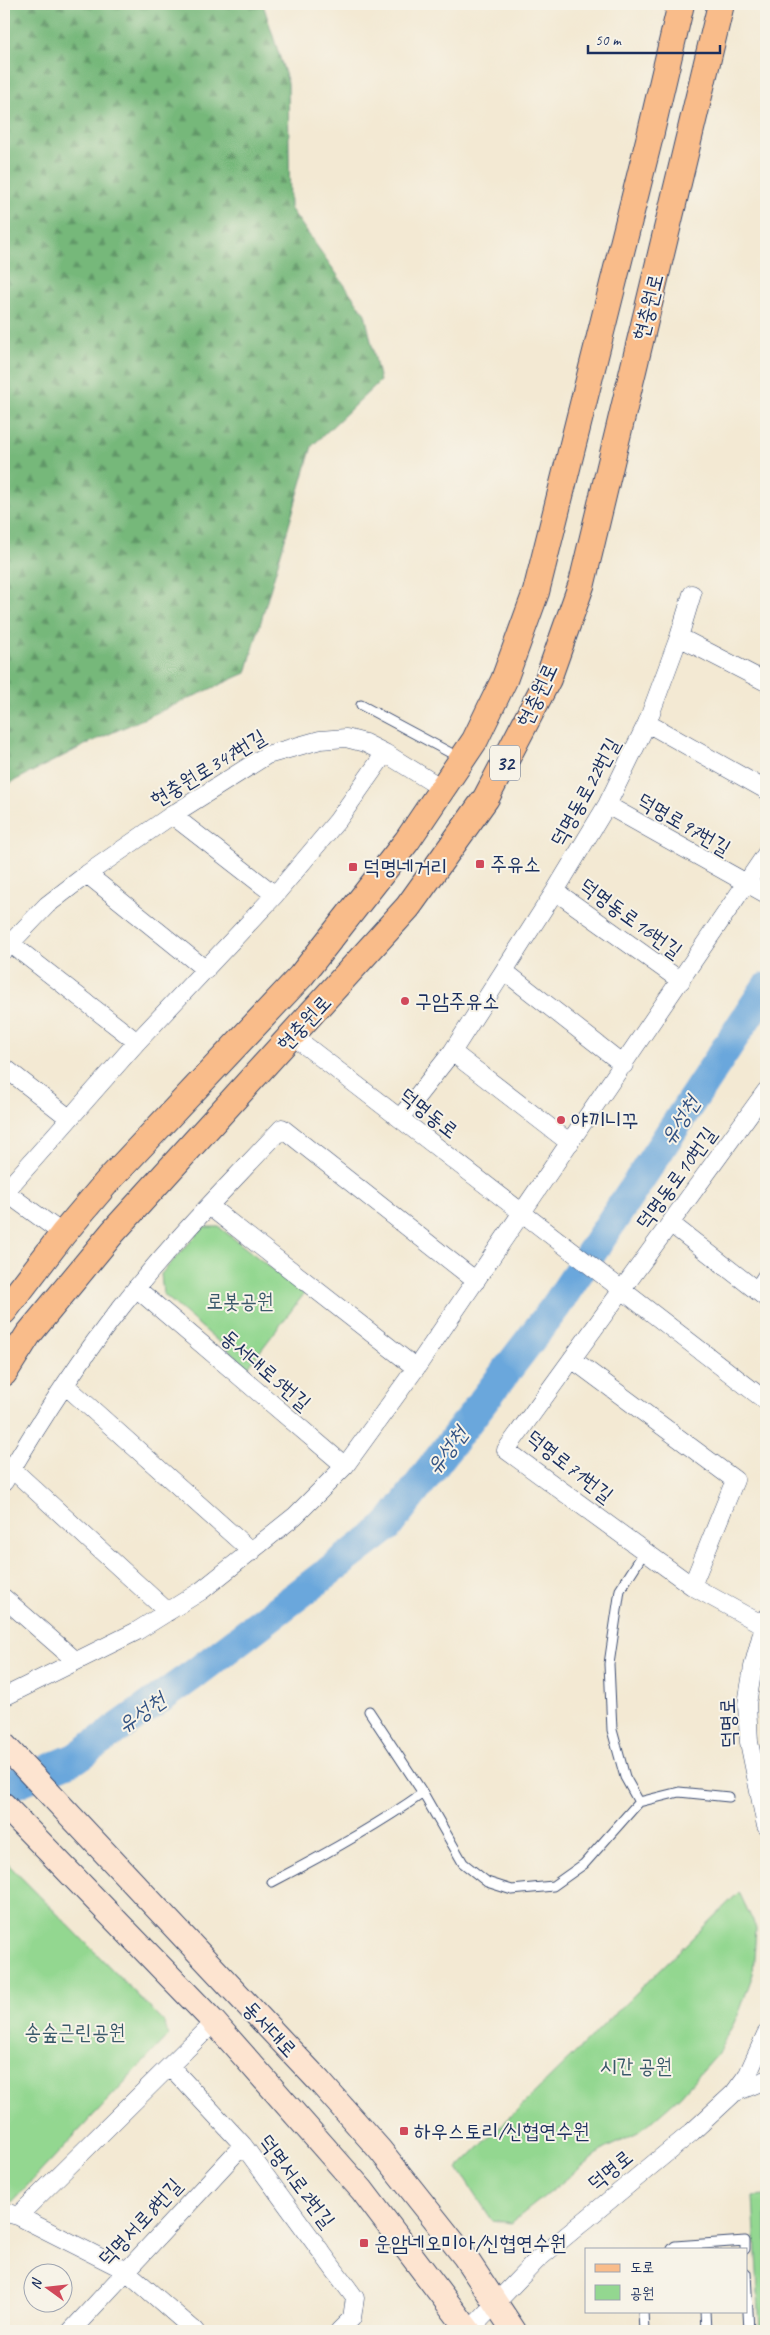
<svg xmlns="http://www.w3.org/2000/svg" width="770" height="2335" font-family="Caveat,'Poor Story',sans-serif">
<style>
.forest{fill:url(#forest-firs);stroke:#48746c}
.green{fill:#93d790;stroke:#578377}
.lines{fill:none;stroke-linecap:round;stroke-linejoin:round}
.river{stroke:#6aa7dc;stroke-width:31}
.lane-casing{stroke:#3b4b70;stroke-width:11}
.street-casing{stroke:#3b4b70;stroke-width:19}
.secondary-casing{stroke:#3b4b70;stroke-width:26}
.primary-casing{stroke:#3b4b70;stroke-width:28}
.lane{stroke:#fff;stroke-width:9}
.street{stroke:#fff;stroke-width:18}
.secondary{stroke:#fde4d0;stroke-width:24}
.primary{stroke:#f9bc8a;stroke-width:26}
.poi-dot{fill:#d1495b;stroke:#f7f3e8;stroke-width:2}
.labels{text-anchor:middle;stroke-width:4;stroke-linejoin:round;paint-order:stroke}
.shield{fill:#f7f3e8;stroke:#5d6a87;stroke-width:1}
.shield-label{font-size:20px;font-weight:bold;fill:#1b2f5e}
.street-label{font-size:21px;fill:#1b2f5e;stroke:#f7f3e8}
.poi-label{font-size:21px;fill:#1b2f5e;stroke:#f7f3e8;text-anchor:start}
.park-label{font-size:21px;fill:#39596a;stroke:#f7f3e8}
.water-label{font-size:22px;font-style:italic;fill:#335384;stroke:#f7f3e8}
</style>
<defs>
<pattern id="forest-firs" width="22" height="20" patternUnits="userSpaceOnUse" patternTransform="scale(1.25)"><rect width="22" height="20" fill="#76b87a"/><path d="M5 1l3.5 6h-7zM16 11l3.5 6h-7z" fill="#609667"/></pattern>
</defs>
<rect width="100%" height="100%" fill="#f7f3e8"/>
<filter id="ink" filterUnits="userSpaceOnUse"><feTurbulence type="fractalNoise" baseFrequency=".02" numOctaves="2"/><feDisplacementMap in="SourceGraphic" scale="10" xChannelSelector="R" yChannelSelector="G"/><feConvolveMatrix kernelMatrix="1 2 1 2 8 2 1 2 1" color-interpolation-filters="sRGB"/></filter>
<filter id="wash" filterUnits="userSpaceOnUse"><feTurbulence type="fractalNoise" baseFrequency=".0096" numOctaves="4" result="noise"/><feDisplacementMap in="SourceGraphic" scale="20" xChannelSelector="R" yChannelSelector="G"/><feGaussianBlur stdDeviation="1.12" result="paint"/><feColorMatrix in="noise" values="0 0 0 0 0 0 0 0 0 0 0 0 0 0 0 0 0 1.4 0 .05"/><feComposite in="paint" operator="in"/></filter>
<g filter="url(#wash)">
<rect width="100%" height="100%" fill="#f3e9d3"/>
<path class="forest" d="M4,4h259l25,79 2,125 75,106 15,67 -68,65 -66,227 -157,70 -85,43z"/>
<path class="green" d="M204,1227h15l85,67 -56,73 -85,-73 -2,-20z
M4,1860l161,163 3,13 -156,166 -8,-3z
M739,1892l17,36 -3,46 -14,39 -21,40 -39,44 -41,36 -34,16 -93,74 -19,-3 -34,-52z
M766,2195v136h-6l-7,-135z"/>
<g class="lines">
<path class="river" d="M4,1788l72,-30 117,-83 194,-148 169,-221 210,-318"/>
</g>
</g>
<g filter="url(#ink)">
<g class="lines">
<defs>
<path id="lane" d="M361,705l99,53
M369,1711l54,82
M639,1802l-14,-25 -13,-47 -3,-66 11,-74 25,-39
M272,1882c52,-27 103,-55 151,-89l40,70 24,19 25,8 41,-4 31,-22 55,-62 40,-10 50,5
M672,2249l3,-3 70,-5v8
M746,2273l3,58
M643,2311l1,20
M705,2311l1,20"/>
<path id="street" d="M679,637l87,45
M647,723l119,67
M607,805l159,89
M172,815l103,80
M87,874l119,96
M555,891l126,90
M10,943l127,99
M4,950l43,-45 40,-31 85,-59 95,-60 53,-15 26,-2 19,5 20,10 58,36
M504,971l120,94
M293,1036l473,365
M452,1052l118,91
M4,1067l65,51
M400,1118l52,-66 103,-161 52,-86 40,-82 32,-86 13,-43
M4,1191l59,43
M4,1193l133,-151 138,-147 63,-75 47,-67
M209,1206l207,162
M670,1223l96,75
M136,1288l209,178
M757,1291l9,-14
M572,1359l163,121 -43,106
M65,1385l187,167
M12,1469l156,143
M4,1482c36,-61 74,-121 118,-176 49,-63 106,-120 160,-178l194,153
M4,1598l72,63
M766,1618l-13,49 -6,37 2,38 17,84
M763,1625l-71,-39 -186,-136 260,-359
M4,1697l133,-66 64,-40 94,-75 50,-50 71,-98 350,-514
M170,2066l73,79 112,153 -3,20 -13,13
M734,2093l32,-13
M4,2212l14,4 107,54 70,61
M18,2216l196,-194
M71,2331l172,-186
M469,2331l68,-71 155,-128 42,-39 14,-19 18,-40"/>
<path id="secondary" d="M4,1745l315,336 61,69 85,107 49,74
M4,1805l210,217 148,168 107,141"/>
<path id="primary" d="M4,1311l59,-77 44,-52 194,-206 106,-135 68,-101 29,-60 32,-88 115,-460 30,-128
M4,1373l24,-38 85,-103 295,-325 78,-109 62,-119 34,-96 139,-579"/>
</defs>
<use href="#lane" class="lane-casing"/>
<use href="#street" class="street-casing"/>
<use href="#secondary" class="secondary-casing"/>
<use href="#primary" class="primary-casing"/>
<use href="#lane" class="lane"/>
<use href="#street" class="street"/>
<use href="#secondary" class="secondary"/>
<use href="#primary" class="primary"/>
</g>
</g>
<g class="poi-dot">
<rect x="475" y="859" width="10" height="10" rx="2.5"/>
<rect x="348" y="862" width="10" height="10" rx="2.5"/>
<circle cx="405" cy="1001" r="5"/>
<circle cx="561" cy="1120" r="5"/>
<rect x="399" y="2126" width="10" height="10" rx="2.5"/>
<rect x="359" y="2238" width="10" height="10" rx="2.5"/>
</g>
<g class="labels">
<rect class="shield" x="490" y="745.5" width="30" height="35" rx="4"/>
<g class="shield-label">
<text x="505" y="770">32</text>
</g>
<g class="street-label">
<text transform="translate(648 307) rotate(-76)" y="7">현충원로</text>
<text transform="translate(537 695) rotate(-65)" y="7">현충원로</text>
<text transform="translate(208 768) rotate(-31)" y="7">현충원로347번길</text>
<text transform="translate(585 792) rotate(-61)" y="7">덕명동로22번길</text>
<text transform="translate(684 824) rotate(30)" y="7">덕명로97번길</text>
<text transform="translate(631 918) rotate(36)" y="7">덕명동로16번길</text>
<text transform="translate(304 1023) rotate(-47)" y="7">현충원로</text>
<text transform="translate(429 1113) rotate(38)" y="7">덕명동로</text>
<text transform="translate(676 1178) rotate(-54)" y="7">덕명동로10번길</text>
<text transform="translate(266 1370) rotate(41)" y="7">동서대로5번길</text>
<text transform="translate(570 1466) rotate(38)" y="7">덕명로71번길</text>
<text transform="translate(728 1723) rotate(-92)" y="7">덕명로</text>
<text transform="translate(270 2029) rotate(47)" y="7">동서대로</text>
<text transform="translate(610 2170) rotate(-39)" y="7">덕명로</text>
<text transform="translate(297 2181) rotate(53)" y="7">덕명서로2번길</text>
<text transform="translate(140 2222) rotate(-47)" y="7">덕명서로8번길</text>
</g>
<g class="poi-label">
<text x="490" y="871">주유소</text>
<text x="363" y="874">덕명네거리</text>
<text x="415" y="1008">구암주유소</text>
<text x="571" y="1127">야끼니꾸</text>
<text x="414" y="2138">하우스토리/신협연수원</text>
<text x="374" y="2250">운암네오미아/신협연수원</text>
</g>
<g class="park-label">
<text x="240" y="1308">로봇공원</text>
<text x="75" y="2039">송숲근린공원</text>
<text x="636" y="2073">시간 공원</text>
</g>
<g class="water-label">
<text transform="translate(679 1120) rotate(-57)" y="8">유성천</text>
<text transform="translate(446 1450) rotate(-53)" y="8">유성천</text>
<text transform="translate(141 1712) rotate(-35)" y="8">유성천</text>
</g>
</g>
<rect width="770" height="2335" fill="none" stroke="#f7f3e8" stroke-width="20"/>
<rect x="585" y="2248" width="162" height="65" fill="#f7f3e8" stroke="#9fa5b1"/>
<rect x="595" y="2264" width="25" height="8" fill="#f9bc8a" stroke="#9fa5b1"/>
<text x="630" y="2272" font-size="15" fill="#1b2f5e">도로</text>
<rect x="595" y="2285" width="25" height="15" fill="#93d790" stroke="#9fa5b1"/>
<text x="630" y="2298" font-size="15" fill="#1b2f5e">공원</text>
<g transform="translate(48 2288) rotate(285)"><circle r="24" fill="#f7f3e8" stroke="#9fa5b1"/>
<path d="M0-4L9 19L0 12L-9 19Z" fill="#d1495b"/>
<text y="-8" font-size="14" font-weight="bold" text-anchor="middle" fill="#1b2f5e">N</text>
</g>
<path d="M588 45v8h132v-8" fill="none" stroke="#1b2f5e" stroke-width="2.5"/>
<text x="595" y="45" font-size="15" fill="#1b2f5e" stroke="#f7f3e8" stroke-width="4" paint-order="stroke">50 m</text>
</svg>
